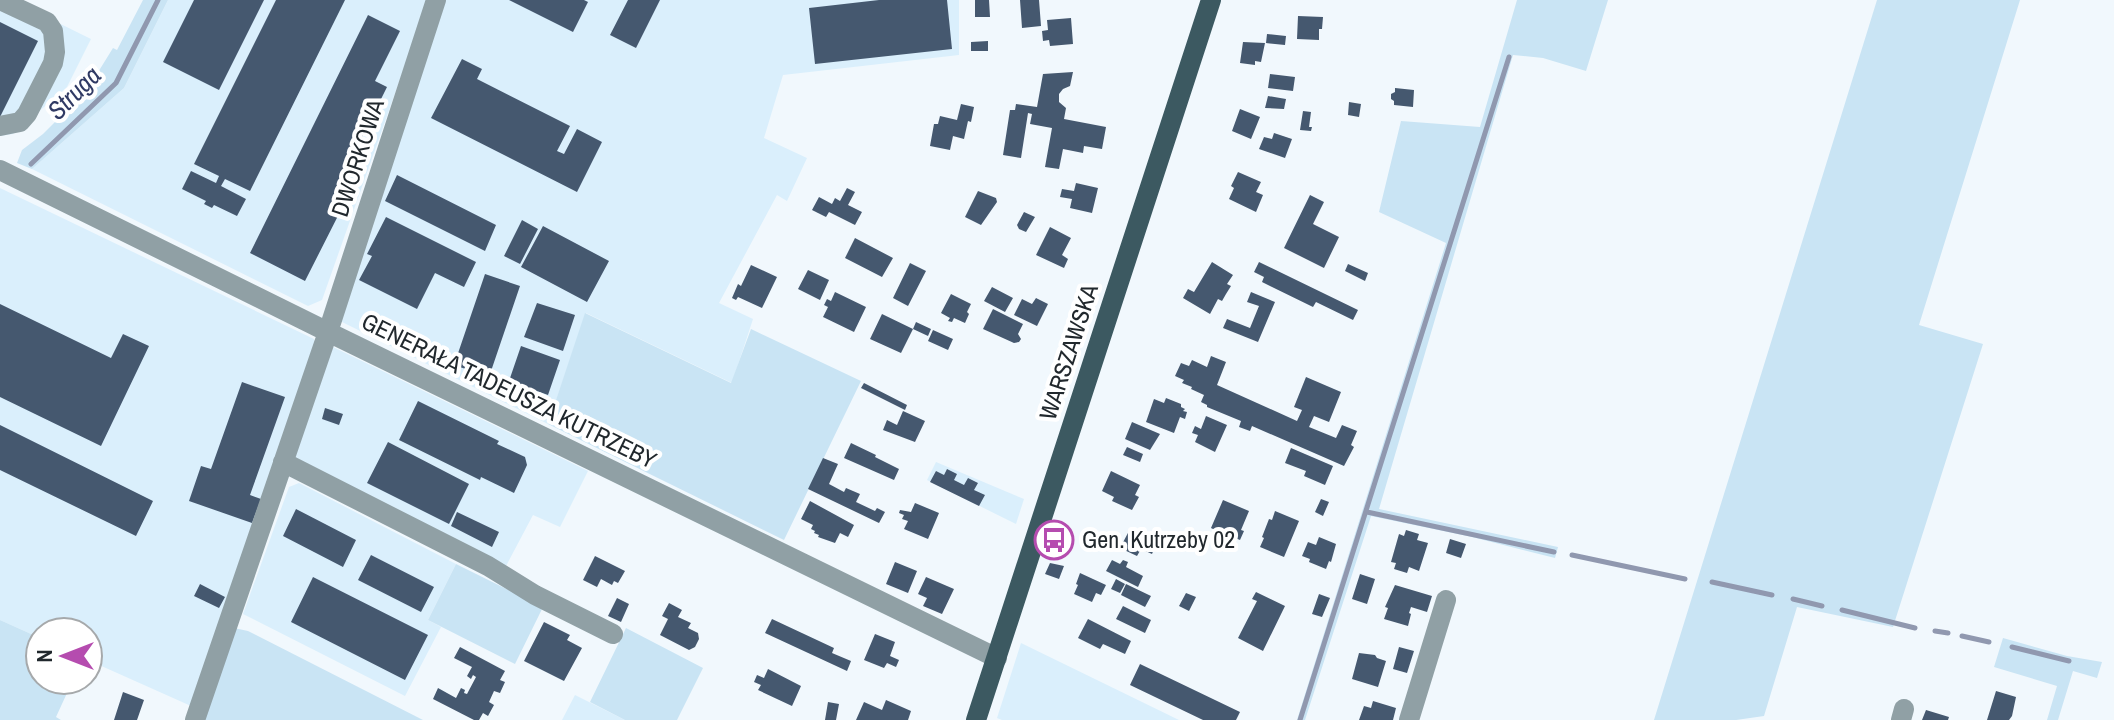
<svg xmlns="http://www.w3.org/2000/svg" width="2114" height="720" font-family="'Archivo Narrow',sans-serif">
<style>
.built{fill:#daeffc}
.green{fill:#c9e4f4}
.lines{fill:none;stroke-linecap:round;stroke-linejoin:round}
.stream{stroke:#9098af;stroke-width:5}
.building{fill:#45586f}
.minor{stroke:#90a0a5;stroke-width:20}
.major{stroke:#3c5961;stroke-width:20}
.labels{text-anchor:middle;stroke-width:8;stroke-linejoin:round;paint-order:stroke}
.street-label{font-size:24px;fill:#21282d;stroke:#fff}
.poi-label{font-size:24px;fill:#21282d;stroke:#fff;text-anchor:start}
.water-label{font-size:26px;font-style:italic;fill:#303a64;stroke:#fff}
</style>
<rect width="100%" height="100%" fill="#f1f8fd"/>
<path class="built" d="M0,0h12l79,39 -24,48 -54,47 -13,2z
M168,0h260l-106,300 -14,6 -276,-137 92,-81z
M445,0h514v55l-176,20 -19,63 43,20 -20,43 -10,-6 -58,108 34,16 -21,64 -146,-70 -38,111 -210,-104z
M0,188l314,151 3,10 -126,357 -103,-46v-28h-48v6l-40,-18z
M333,347l255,124 -28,56 -27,-12 -27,51 -212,-108z
M936,462l88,37 -8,25 -89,-44z
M299,483l157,81 -28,56 13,7 -36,69 -162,-82 46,-127z
M1021,643l158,77h-177l-5,-2z
M575,695l50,25h-63z"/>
<path class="green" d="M143,0h25l-44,88 -92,81 -15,-6 5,-13 21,-16 44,-44 26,-42 4,2z
M1517,0h91l-22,71 -43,-13 -30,-3 -134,454 179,38 -3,11 -83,-21 -101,-21 -66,204h-8l149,-477 -67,-31 22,-91 79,6z
M1877,0h143l-101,325 64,19 -90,283 -96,-20 -33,109 -28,4h-82z
M585,313l146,70 20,-54 110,52 -77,159 -236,-116z
M456,564l87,43 -28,57 -87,-44z
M0,620l40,18v42h33l-17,37 5,3h-61z
M234,628l14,3 175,89h-220z
M626,628l77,40 -26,52h-52l-35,-18z
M2003,638l64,18 35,6 -5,16 -24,-7 -15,49h-11l10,-34 -63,-19z"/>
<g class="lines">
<path class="stream" d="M31,164l85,-81 42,-83
M1367,512l187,40
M1572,555l113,24
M1712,582l60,13
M1793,599l29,7
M1842,610l73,18
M1935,631l13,2
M1962,636l27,6
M2012,647l57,14
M1300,720l209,-663"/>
</g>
<path class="building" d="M194,0h70l-45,90 -56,-28z
M276,0h69l-95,191 -25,-12 -4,7 25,13 -9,17 -23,-11 -2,3 -8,-4 2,-3 -24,-12 9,-18 25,12 3,-7 -25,-12z
M509,0h75l4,2 -15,30z
M628,0h32l-24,48 -26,-13z
M879,0h68l5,49 -137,15 -6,-56z
M975,0h14l1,17h-15z
M1020,0h19l2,26 -19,2z
M368,15l32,16 -25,50 12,6 -54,109 12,6 -40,79 -55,-28z
M1298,16l25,1 -1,12h-3v11l-22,-1z
M1071,18l2,26 -23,2 -1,-6 -6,1 -1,-10 6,-1 -1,-10z
M0,22l38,19 -38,76z
M1267,34l19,2 -1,9 -19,-2z
M988,41v10h-17v-9z
M1243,42l22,1 -4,19 -6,-1v4l-15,-2z
M462,59l20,10 -5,10 93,47 -13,25 7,3 13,-25 25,13 -25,50 -146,-74z
M1073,72l-3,14 -7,3 -4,5v8l7,6 -2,11 42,8 -4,22 -18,-3 -1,7 -20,-4 -4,20 -14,-2 7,-39 -22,-4 2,-10 -4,-1 -7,45 -18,-3 7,-45h5l1,-6 21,3 6,-33z
M1270,74l25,3 -2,14 -25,-3z
M1395,88l19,2 -1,17 -19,-2v-4l-3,-2v-5l4,-2z
M1268,96l18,3 -2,10 -19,-1z
M1349,102l12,2 -2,13 -11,-2z
M961,104l13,3 -3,15 -3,-1 -4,18 -11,-3 -3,14 -20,-4 4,-22h4l2,-8 17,4z
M1240,109l20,8 -9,22 -19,-8z
M1303,111l8,1 -2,15h3l-1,4 -11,-1z
M1274,133l18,6 -7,19 -26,-9 5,-12 8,2z
M1238,172l23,10 -5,10 7,3 -7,17 -27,-13 5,-11 -3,-2z
M397,175l99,50 -11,26 -100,-50z
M1076,183l22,5 -6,25 -22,-5 2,-9 -12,-2 2,-8 12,2z
M847,188l8,4 -7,13 14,7 -7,13 -26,-13 -3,5 -14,-7 7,-13 13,7 3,-6 5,3z
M978,191l18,7 1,4 -16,23 -16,-8z
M1310,195l14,7 -11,22 26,13 -15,31 -40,-20z
M1024,212l11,5 -9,15 -7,-3 -2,-4z
M386,217l90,45 -12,25 -29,-14 -18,36 -58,-29 13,-24 -5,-2z
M522,220l16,9 -18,35 -16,-8z
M543,226l66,35 -22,41 -66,-35z
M1050,227l21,11 -9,17 6,4 -4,9 -28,-13z
M855,238l38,20 -11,19 -37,-19z
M1212,262l21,13 -6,9 4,2 -5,8 -4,7 -4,-2 -8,15 -27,-16 5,-9 6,3z
M1259,262l99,48 -5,10 -37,-18 -3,5 -51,-25 2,-5 -10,-5z
M910,263l16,8 -18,35 -15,-8z
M1348,264l20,9 -3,8 -20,-10z
M751,265l26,12 -15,31 -24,-11 -2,3 -4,-2 6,-14 3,2z
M808,270l21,10 -9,20 -22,-11z
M485,274l35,12 -31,91 -35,-12z
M992,287l21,11 -8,14 -21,-11z
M835,292l31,15 -12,25 -31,-15 5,-10 -4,-2 3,-6 4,2z
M1251,292l24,10 -17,40 -35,-14 4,-9 23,9 9,-22 -12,-4z
M951,294l20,10 -4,8 2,2 -4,9 -11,-5 -2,4 -4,-1 2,-3 -9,-5z
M1036,298l12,6 -11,22 -23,-11 8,-16 10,5z
M537,303l38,12 -12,36 -39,-14z
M0,304l111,54 12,-24 26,12 -48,100 -101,-49z
M993,309l30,15 -5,10 3,5 -2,3 -5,1 -31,-14z
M882,314l31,15 3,-7 15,7 -3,7 -15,-7 -12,24 -31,-14z
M933,330l20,9 -5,11 -20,-9z
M521,346l39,14 -12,35 -39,-14z
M1211,356l15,6 -9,23 80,36 5,-11 -8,-3 12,-30 35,15 -12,30 -15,-6 -5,11 27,11 6,-13 15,6 -6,14 3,2 -10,19 -92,-40 -2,5 -11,-4 2,-6 -34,-14v-2l-6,-3 3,-7 -13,-6 1,-2 -10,-4 2,-3 -9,-4 6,-13 8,3 3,-6 15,7z
M242,382l43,15 -35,98 11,4 -9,24 -63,-22 12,-35 10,3z
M864,383l43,22 -2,5 -44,-22z
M1166,398l15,6v3l4,2 -2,2 4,1 -2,7 -5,-2 -6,16 -28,-11 8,-23 10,4z
M418,401l81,40 -2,3 28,13 2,8 -13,28 -33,-16 -1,3 -81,-40z
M325,408l18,6 -4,11 -17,-6z
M903,411l22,10 -10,21 -32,-12 4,-10 10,5z
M1206,416l21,9 -12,27 -20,-10 3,-7 -6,-2 3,-7 6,3z
M1132,422l28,12 -10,16 -25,-11z
M0,425l153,76 -17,35 -136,-66z
M388,442l81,42 -20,40 -82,-41z
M851,443l25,12 -1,2 24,12 -5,11 -50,-22z
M1127,447l16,7 -3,8 -17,-7z
M1291,448l42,18 -8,19 -21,-9 2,-5 -21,-8z
M823,458l15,6 -9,20 15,8 2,-4 14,6 -4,8 19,9 2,-3 8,4 -6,11 -71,-34z
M947,469l10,5 -3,6 10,5 4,-7 10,5 -4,7 11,5 -6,11 -49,-24 6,-11 8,4z
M1111,471l29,14 -5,10 4,2 -7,13 -20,-9 2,-4 -12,-6z
M1321,499l8,3 -6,14 -8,-4z
M1223,500l26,11 -8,19 3,1 -4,9 -12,-5 -2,2 -6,-2 -1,-3 -8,-4z
M810,501l44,24 -6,12 -8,-4 -5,10 -17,-6 1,-2 -5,-2 1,-2 -4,-2 2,-4 -12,-6z
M915,503l24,10 -11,26 -24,-10 4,-8 -6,-2 2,-4 -5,-2 1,-3 11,2z
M296,509l60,31 -13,27 -60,-31z
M1275,511l24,10 -15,36 -24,-10 4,-9 -2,-1 7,-18 3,1z
M457,512l42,20 -7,15 -41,-21z
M1406,530l13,4 -2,6 11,3 -9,28 -10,-4 -2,6 -13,-4 2,-6 -5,-1 8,-28 5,2z
M1129,531l27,13 -4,10 -11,-5 -4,7 -17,-8z
M1319,537l17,7 -5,18 -2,-1 -3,8 -17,-7 1,-3 -8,-3 6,-14 8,3z
M1450,539l16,5 -5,14 -15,-5z
M371,555l63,32 -13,25 -63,-32z
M595,556l30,15 -7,12 -4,-2 -2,4 -11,-6 -4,8 -14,-7z
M1112,560l8,4 3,-4 5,2 -2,5 17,9 -5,11 -32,-16z
M895,562l22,9 -9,22 -22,-9z
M1050,563l14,3 -5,13 -14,-5z
M1080,573l26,12 -5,10 -5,-2 -4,9 -18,-8 4,-9 -2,-1z
M1360,574l15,5 -8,25 -15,-5z
M313,577l115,58 -23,45 -114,-58z
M926,577l28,12 -12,25 -19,-8 4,-8 -9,-4z
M1116,579l9,5 -5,9 -9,-4z
M200,584l25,13 -6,11 -25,-12z
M1126,584l25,12 -6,11 -24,-12z
M1395,585l37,11 -5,16 -16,-5 -2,6 2,1 -3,12 -24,-7 4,-11 -3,-1z
M1256,592l29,14 -22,45 -25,-13 19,-37 -5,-2z
M1186,593l10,4 -7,14 -10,-5z
M1319,594l11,4 -8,19 -10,-3z
M617,598l12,6 -8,18 -13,-6z
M669,603l13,7 -4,7 13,6 -3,5 10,5 1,6 -4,8 -6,3 -29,-15 8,-16 -6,-3z
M1123,606l28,14 -6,13 -29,-14z
M772,619l62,29 -2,5 19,8 -4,10 -82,-38z
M1088,619l43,22 -6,13 -22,-10 -3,5 -22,-11z
M544,622l26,13 -3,5 15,8 -18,33 -40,-20z
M875,634l20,8 -5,14 9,4 -3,7 -9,-4 -3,5 -20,-8z
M460,647l45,24 -5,9 5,2 -5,11 -6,-2 -5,11 5,3 -6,11 -5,-3 -4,7h-5l-41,-21 5,-11 18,10 5,-10 4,2 -1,3 3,1 9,-17 -3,-2 -2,4 -4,-3 5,-9 -18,-9z
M1399,647l15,4 -7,22 -14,-4z
M1359,653l16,2 2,3 9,3 -8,26 -26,-8z
M1140,664l100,48 -4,8h-33l-73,-35z
M768,669l33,17 -9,20 -34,-16 3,-5 -7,-3 3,-7 7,3z
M1996,691l20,6 -4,19 -3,4h-22z
M123,692l21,8 -7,20h-23z
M886,700l25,11 -3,9h-52l8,-18 18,8z
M1373,701l23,7 -3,12h-34l5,-14 7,2z
M828,702l11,2 -3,16h-11z
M1926,710l23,7 -1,3h-26z"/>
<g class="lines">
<path class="minor" d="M0,0l47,22 6,9 2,21 -2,11 -26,51 -7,8 -20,4
M0,170l328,162 669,326
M283,462l205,104 47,29 78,39
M195,720l133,-388 108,-332
M1409,720l37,-120
M1901,720l3,-11"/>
<path class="major" d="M976,720l235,-720"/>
</g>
<defs>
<symbol id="bus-ring" viewBox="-11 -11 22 22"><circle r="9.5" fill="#fff" stroke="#b54caf" stroke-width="1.5"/><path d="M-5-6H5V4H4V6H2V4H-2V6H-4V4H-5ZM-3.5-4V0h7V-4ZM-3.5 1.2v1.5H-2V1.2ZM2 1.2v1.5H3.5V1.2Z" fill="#b54caf"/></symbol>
</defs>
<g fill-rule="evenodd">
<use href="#bus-ring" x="1032" y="518" width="44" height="44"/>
</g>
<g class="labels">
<g class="street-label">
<text transform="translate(358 158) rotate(-72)" y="8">DWORKOWA</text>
<text transform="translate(1069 352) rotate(-72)" y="8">WARSZAWSKA</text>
<text transform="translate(509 391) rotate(26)" y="8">GENERAŁA TADEUSZA KUTRZEBY</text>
</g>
<g class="poi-label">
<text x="1082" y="548">Gen. Kutrzeby 02</text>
</g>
<g class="water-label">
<text transform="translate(74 93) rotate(-45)" y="9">Struga</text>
</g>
</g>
<g transform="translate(64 656) rotate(270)"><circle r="38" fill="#ffffff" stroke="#a6a9ab" stroke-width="2"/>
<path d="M0-6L14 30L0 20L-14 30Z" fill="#b54caf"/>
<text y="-12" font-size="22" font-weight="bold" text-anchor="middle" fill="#21282d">N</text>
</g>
</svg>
